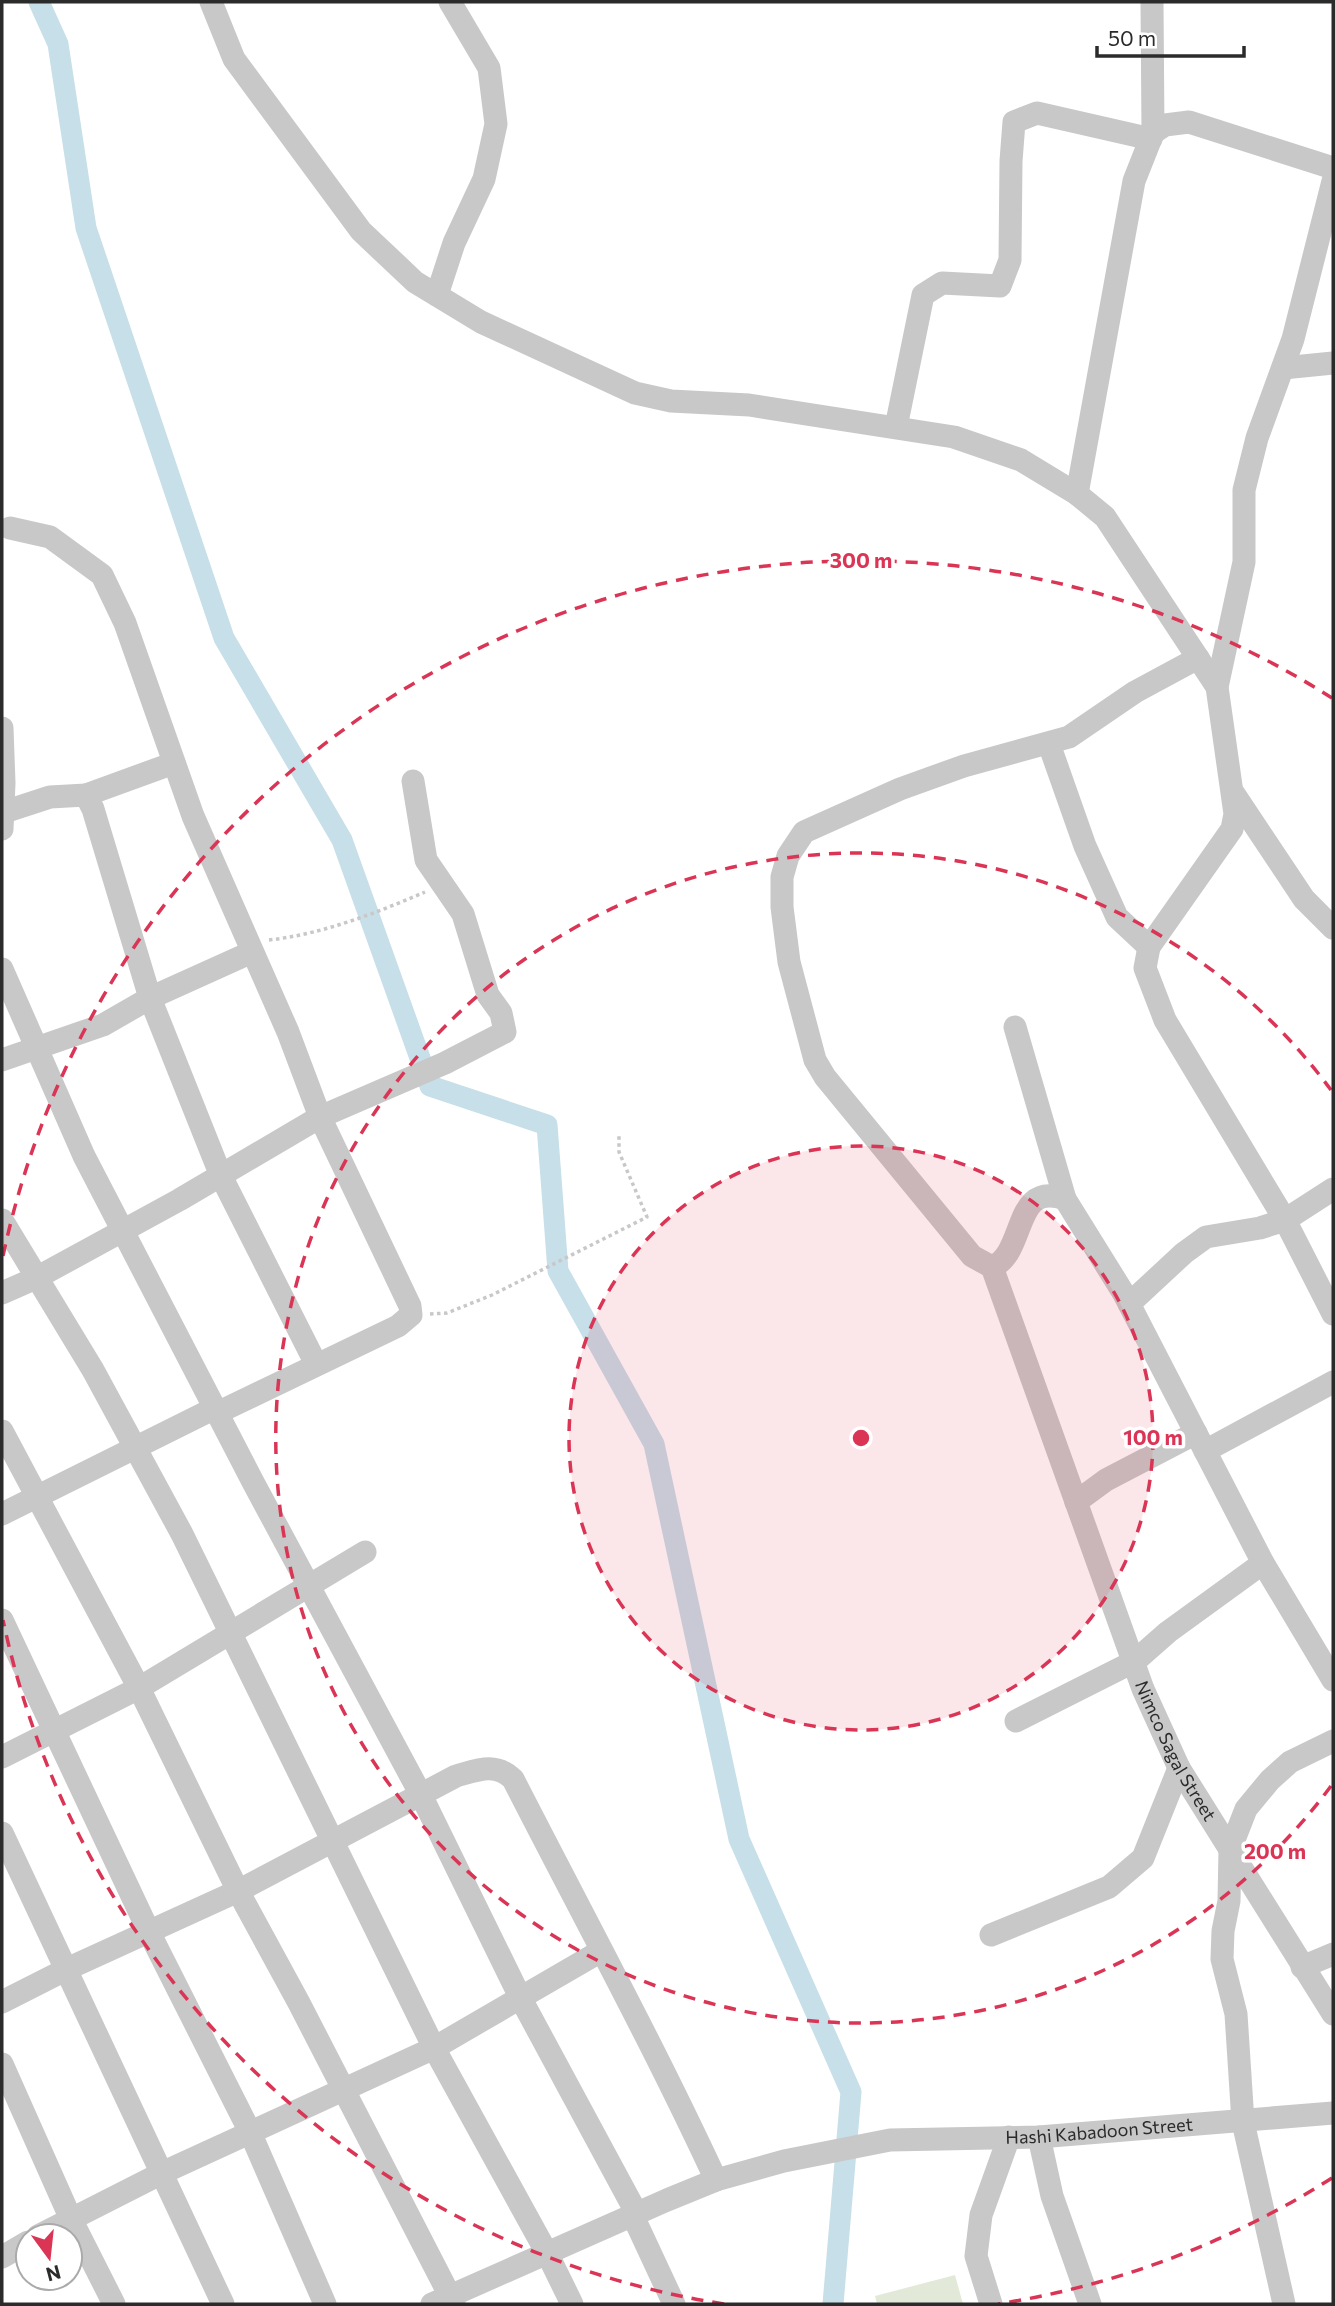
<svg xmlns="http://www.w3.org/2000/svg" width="1335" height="2306" font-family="Commissioner,sans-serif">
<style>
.green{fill:#e3e9d9}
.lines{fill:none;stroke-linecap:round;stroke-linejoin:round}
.canal{stroke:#c6dfe8;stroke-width:21}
.path{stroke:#c8c8c8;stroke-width:3.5;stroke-dasharray:3.5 3.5;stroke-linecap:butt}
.minor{stroke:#c8c8c8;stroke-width:23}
.ring{fill:none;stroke:#db3556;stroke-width:3.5;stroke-dasharray:12 9}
.labels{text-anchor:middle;stroke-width:7;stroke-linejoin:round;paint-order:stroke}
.street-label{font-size:18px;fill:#2b2b2b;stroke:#fff}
.centre{fill:#db3556;stroke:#fff;stroke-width:3.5}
.ring-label{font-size:21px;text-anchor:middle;font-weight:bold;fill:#db3556;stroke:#fff;stroke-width:7;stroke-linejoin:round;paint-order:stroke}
</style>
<rect width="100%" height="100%" fill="#fff"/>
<path class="green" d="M955,2275l8,29h-86l-2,-8z"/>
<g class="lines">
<path class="canal" d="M39,2l19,42 28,184 138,410 118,202 88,246 117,39 11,146 96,173 85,395 112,253 -18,212"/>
<path class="path" d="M269,940c54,-6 107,-27 156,-48
M430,1314l17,-1 45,-18 155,-78 -28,-65v-18"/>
<g class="minor">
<path d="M211,2l23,57 127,172 54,51 66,40 154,71 36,8 78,4 205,32 67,23 56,34 28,23 112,170"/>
<path d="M1153,133l12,-8 24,-3 144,46"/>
<path d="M1333,181l-40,158 -36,99 -13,52v72l-27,125 18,127 -3,15 -83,118 -4,21 20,52 120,200 48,94"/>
<path d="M437,295l17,-52 30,-64 12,-55 -7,-56 -39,-66"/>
<path d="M1283,368l50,-5"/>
<path d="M896,427l27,-132 19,-12 58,3 10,-26 1,-99 3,-39 23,-9 114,26"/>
<path d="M1077,494l57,-313 19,-48 -1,-131"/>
<path d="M10,528l40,9 52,38 23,48 68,193 95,216 32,85 90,189 1,9 -13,11 -181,87"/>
<path d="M1198,658l-63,34 -66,45 -105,29 -64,23 -96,43 -16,24 -6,21v30l7,55 26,98 10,17 147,179 20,11c35,-14 20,-87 73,-68l59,95 139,269 70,117"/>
<path d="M2,728l2,55 -2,46"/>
<path d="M1049,744l36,102 32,71 32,30"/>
<path d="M1234,794l70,105 29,29"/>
<path d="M86,795l88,-32"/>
<path d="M4,812l46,-15 36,-2 7,14 57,189 71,178 95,188"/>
<path d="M2,969l82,187 169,326 168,313 100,204 116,215"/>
<path d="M1015,1027l50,172"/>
<path d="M2,1060l101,-35 47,-27 102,-46"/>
<path d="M2,1220l91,150 89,164 252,514 114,207 24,49"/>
<path id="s1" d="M992,1267l151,422 36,79 154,246"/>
<path d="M2,1293l34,-15 143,-78 141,-83 125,-54 60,-31 -4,-19 -13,-18 -25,-81 -37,-54 -13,-79"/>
<path d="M1129,1304l55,-51 22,-16 54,-9 25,-8 48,-31"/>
<path d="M2,1431l137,257 -137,69"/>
<path d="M1205,1451l128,-69"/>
<path d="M1076,1502l30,-22 90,-47"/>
<path d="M2,1514l213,-106"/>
<path d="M365,1552l-226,136 99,203 61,112 155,301"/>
<path d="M2,1620l147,312 101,200 75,172"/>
<path d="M1016,1721l119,-60 33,-29 95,-69"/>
<path d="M2,1833l221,471"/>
<path d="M991,1935l118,-48 34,-29 36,-90"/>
<path d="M1302,1967l31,-13"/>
<path d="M2,2002l65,-33 171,-78 218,-115c22,-6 39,-14 57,3 68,133 140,265 203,401"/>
<path d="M2,2064l68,153 44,87"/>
<path d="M1039,2137l13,59 38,108"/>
<path d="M633,2216l41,88"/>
<path d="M38,2236l124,-63 272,-125 167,-97"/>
<path d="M2,2257l26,-15"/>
<path id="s2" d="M432,2304l235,-104 49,-20 68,-19 106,-21 149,-3 294,-24"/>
<path d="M991,2304l-15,-48 5,-41 28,-78"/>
<path d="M1284,2304l-41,-182 -7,-108 -14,-55 1,-28 6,-30 1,-51 16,-41 24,-29 20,-18 43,-21"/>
</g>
</g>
<circle cx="861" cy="1438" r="292" fill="#db3556" fill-opacity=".12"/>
<g class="ring">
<circle cx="861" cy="1438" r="292"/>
<path d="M1331 1786A585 585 0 1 1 1331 1090"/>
<path d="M1332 2178A877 877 0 0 1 998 2304M724 2304A877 877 0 0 1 3 1620M3 1256A877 877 0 0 1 1332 698"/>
</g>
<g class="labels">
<g class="street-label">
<text dy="6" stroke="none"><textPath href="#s1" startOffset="518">Nimco Sagal Street</textPath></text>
<text dy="6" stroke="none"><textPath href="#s2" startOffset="698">Hashi Kabadoon Street</textPath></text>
</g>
</g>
<circle cx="861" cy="1438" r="10" class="centre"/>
<g class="ring-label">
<text x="861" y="568">300 m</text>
<text x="1153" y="1445">100 m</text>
<text x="1275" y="1859">200 m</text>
</g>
<rect width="1335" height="2306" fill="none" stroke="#2b2b2b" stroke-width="7"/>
<g transform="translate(49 2257) rotate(165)"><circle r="33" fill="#ffffff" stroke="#aaaaaa" stroke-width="2"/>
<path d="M0-5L12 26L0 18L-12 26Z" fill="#db3556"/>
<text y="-10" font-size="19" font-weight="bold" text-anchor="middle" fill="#2b2b2b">N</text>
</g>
<path d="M1097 46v10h147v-10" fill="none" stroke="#2b2b2b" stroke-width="3.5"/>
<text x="1108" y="46" font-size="21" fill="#2b2b2b" stroke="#ffffff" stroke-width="5" paint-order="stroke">50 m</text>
</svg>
